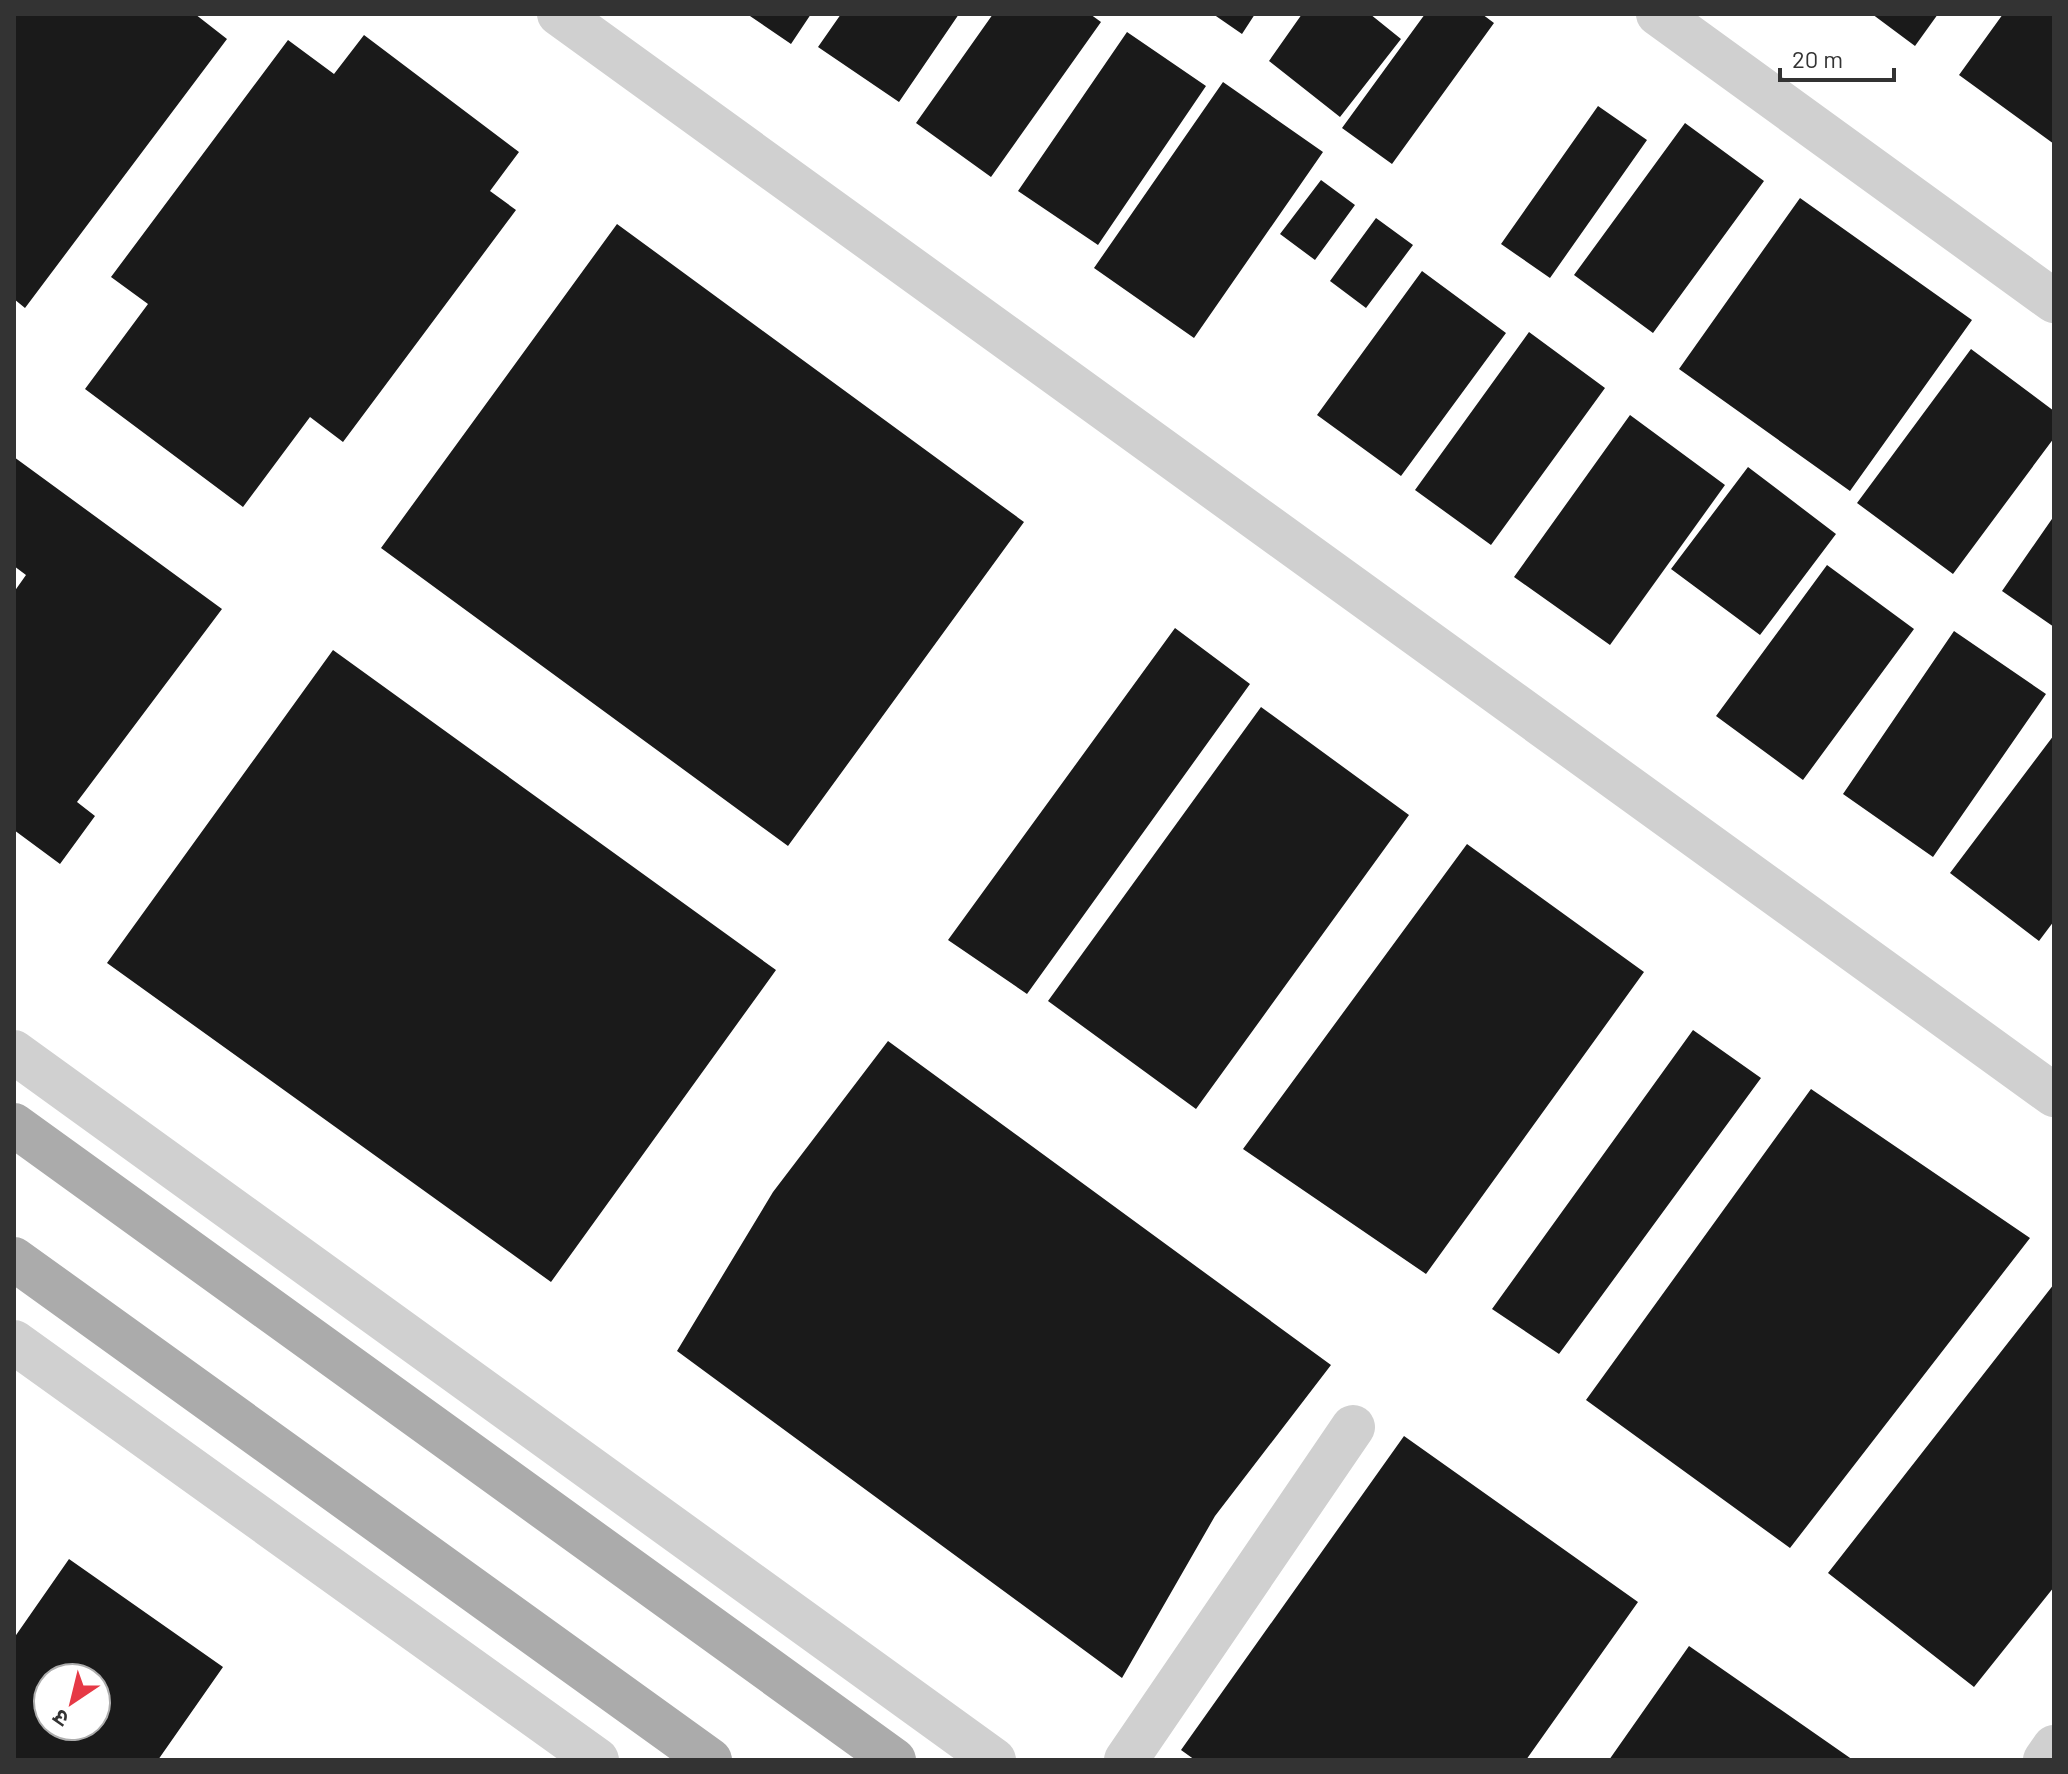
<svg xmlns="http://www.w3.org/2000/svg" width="2068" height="1774" font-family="Barlow,'Noto Sans Devanagari',sans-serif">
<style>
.building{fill:#1a1a1a;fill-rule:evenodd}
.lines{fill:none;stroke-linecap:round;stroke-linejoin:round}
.minor{stroke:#d0d0d0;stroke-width:44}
.major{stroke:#ababab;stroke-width:44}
</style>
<rect width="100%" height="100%" fill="#fff"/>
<path class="building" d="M14,14h181l32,25 -202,269 -11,-9z
M747,14h64l-20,30z
M841,14h118l-60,88 -81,-55z
M993,14h97l11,8 -110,155 -75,-54z
M1213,14h42l-13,20z
M1302,14h68l31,25 -61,78 -71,-56z
M1425,14h57l12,9 -102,141 -50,-36z
M1872,14h66l-23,32z
M2003,14h51v130l-95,-69z
M1127,32l79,54 -108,159 -80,-54z
M364,35l155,117 -29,39 26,19 -173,232 -33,-25 -67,90 -158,-118 63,-85 -37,-27 177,-237 46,34z
M1223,82l100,70 -129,186 -100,-70z
M1598,106l49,34 -97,138 -49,-34z
M1685,123l79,58 -111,152 -79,-58z
M1321,180l34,25 -40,55 -35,-26z
M1800,198l172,122 -122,171 -171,-122z
M1376,218l37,27 -47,63 -36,-27z
M617,224l407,298 -236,324 -407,-298z
M1422,271l84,62 -105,143 -84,-61z
M1529,332l76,56 -114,157 -76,-55z
M1971,349l83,62v27l-101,136 -96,-71z
M1630,415l95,70 -115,160 -96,-68z
M14,457l208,152 -145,193 18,14 -35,48 -46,-34v-238l12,-17 -12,-9z
M1748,467l88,67 -76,101 -89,-66z
M2054,516v111l-52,-36z
M1827,565l87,64 -111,151 -87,-64z
M1175,628l75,56 -223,310 -79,-54z
M1954,631l92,63 -113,163 -90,-63z
M333,650l443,320 -225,312 -444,-319z
M1261,707l148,108 -213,294 -148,-108z
M2054,735v186l-15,20 -89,-68z
M1467,844l177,128 -218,302 -183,-125z
M1693,1030l68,48 -202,276 -67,-45z
M888,1041l443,324 -116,151 -93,162 -445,-327 96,-159z
M1811,1089l219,149 -240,310 -204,-148z
M2054,1284v303l-80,100 -146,-114z
M1404,1436l234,166 -112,158h-331l-14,-10z
M69,1559l154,108 -65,93h-144v-122zM48,1678h48v48h-48z
M1689,1646l164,114h-244z"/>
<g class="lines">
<path class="minor" d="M559,14l1495,1081
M1658,14l396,287
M14,1052l980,708
M14,1342l583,418
M1126,1760l227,-333
M2045,1760l9,-13"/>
<path class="major" d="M14,1125l880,635
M14,1259l696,501"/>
</g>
<rect width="2068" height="1774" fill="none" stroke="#333333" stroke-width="32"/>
<g transform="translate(72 1702) rotate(215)"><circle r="38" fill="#ffffff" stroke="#adadad" stroke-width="2"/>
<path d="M0-6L14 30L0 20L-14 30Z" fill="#e63946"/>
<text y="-12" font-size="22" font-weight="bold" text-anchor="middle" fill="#333333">उ</text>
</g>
<path d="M1780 68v12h114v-12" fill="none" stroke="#333333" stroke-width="4"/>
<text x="1792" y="68" font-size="24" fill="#333333" stroke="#ffffff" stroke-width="6" paint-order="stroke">20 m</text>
</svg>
